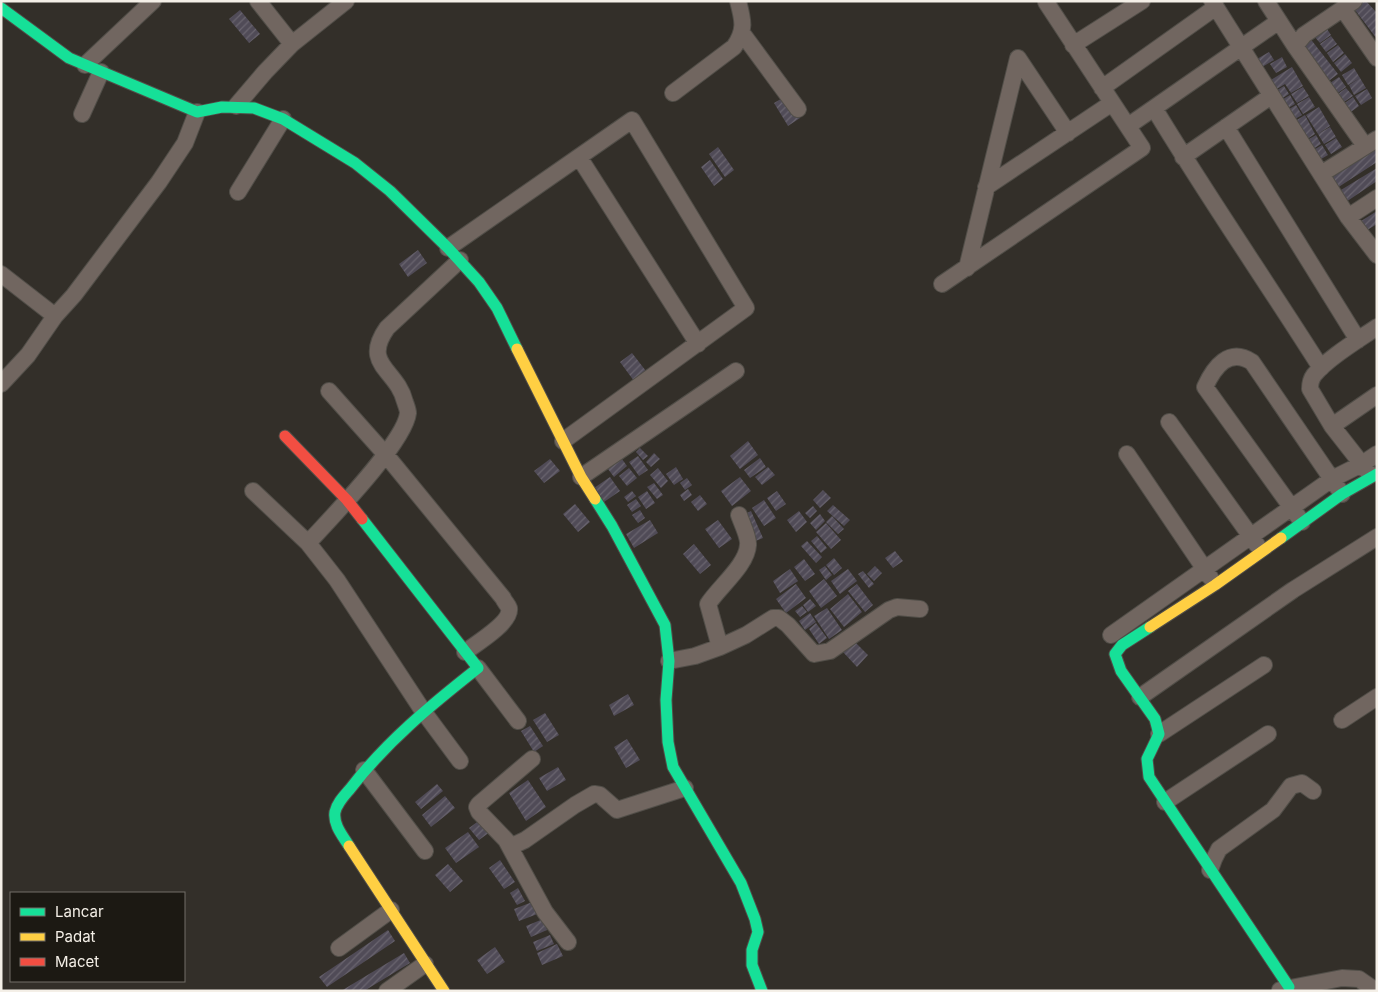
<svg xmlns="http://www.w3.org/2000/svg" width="1378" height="992" font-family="Inter,sans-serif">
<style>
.building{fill:url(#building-hatch)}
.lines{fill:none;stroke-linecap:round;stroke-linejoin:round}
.street-casing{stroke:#514e48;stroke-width:18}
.fast-casing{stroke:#514e48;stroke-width:13}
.slow-casing{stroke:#514e48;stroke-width:13}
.jam-casing{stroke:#514e48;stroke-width:13}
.street{stroke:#716660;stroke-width:16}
.fast{stroke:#16e098;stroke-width:11}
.slow{stroke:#ffcf43;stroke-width:11}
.jam{stroke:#f24e42;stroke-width:11}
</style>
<defs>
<pattern id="building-hatch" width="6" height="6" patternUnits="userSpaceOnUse" patternTransform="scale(1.25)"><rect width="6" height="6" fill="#504b57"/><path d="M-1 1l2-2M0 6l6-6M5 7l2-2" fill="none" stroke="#6a656f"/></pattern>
</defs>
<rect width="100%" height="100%" fill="#332f29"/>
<path class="building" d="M1359,1h7l11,12v26l-25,-33z
M240,10l20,24 -11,9 -20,-24z
M1325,26l6,9 -11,8 -7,-8z
M1331,36l6,8 -11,8 -6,-8z
M1309,37l29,37 -12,9 -25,-39z
M1338,45l6,8 -11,9 -6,-9z
M1269,52l5,8 -12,7 -5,-8z
M1345,54l7,9 -11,9 -7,-9z
M1282,57l5,10 -11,6 -6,-9z
M1292,67l11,19 -12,7 -6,-9 -13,8 -6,-9z
M1354,68l6,10 -12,7 -6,-10z
M1339,77l7,10 -11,8 -8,-10z
M1360,78l6,10 -12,7 -5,-10z
M1284,86l5,8 -11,7 -6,-8z
M1303,87l6,9 -12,7 -6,-9z
M1346,88l7,8 -12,8 -6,-8z
M1367,89l5,9 -11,7 -6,-9z
M1290,95l5,9 -12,7 -5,-9z
M786,96l14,22 -12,8 -14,-23z
M1309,97l6,10 -12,7 -6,-10z
M1353,97l6,9 -11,8 -6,-9z
M1296,105l6,10 -12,7 -6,-10z
M1319,107l11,19 -12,8 -12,-19z
M1305,115l10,19 -11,7 -12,-18z
M1330,127l6,10 -12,7 -6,-10z
M1316,135l5,9 -11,7 -6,-9z
M1336,138l6,9 -11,7 -6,-9z
M1322,145l6,10 -12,7 -6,-10z
M718,147l16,23 -9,7 -16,-23z
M1377,147v15l-43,28 -6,-10 39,-25 -1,-1z
M710,160l13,19 -9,7 -13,-19z
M1377,168v13l-34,23 -7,-11z
M1377,211v13l-13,8 -6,-9z
M418,250l9,13 -19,14 -9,-13z
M632,353l14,18 -12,10 -14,-19z
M748,441l10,14 -18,14 -10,-13z
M640,448l8,8 -5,4 -7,-8z
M654,453l6,6 -9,8 -5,-5z
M619,455l8,11 -13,11 -9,-12z
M638,456l10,14 -9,6 -10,-14z
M760,458l6,9 -16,11 -6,-8z
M550,459l10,12 -16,12 -10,-12z
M676,467l7,12 -9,6 -8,-11z
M768,467l7,8 -13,10 -7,-8z
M629,468l8,10 -10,8 -8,-10z
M658,468l10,13 -7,7 -11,-13z
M610,477l10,14 -16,11 -10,-14z
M740,477l11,14 -19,15 -11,-15z
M687,478l5,7 -7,5 -5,-7z
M654,483l9,12 -6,4 -10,-12z
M688,489l4,6 -8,6 -4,-6z
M823,490l8,8 -11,10 -7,-8z
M632,491l4,5 -8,6 -4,-5z
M647,491l8,12 -9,6 -8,-12z
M777,491l9,13 -10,7 -9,-13z
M700,495l7,9 -9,7 -7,-9z
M636,499l5,7 -9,6 -5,-7z
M764,500l12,18 -12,8 -12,-18z
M575,504l15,18 -12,10 -15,-18z
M833,505l17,15 -6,6 -17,-15z
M813,506l4,5 -7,7 -5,-5z
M640,510l5,8 -7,5 -6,-8z
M751,511l12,27 -10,4 -12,-26z
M799,511l8,11 -11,10 -9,-12z
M820,514l5,7 -9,9 -6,-7z
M832,516l12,13 -6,5 -12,-12z
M650,520l8,13 -24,15 -8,-14z
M718,520l14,19 -13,9 -14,-19z
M826,523l15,17 -10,9 -15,-17z
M817,536l10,12 -6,5 -10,-12z
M807,541l15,16 -6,6 -15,-17z
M694,544l17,21 -11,9 -17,-20z
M895,551l8,10 -10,7 -8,-10z
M834,558l8,10 -8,7 -8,-10z
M804,559l11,15 -10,7 -11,-14z
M825,566l7,9 -6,5 -7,-10z
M875,566l7,7 -8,8 -7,-7z
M790,569l8,12 -18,12 -7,-12z
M848,569l9,12 -17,13 -9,-13z
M863,571l11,13 -5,4 -11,-14z
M824,579l13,17 -16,12 -12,-17z
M796,584l10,14 -20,15 -10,-14z
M857,584l16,21 -8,7 -17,-21z
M848,594l14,18 -18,15 -14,-18z
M810,599l6,7 -8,6 -5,-7z
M802,606l5,6 -7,5 -5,-6z
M827,608l15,22 -13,9 -15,-23z
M810,613l6,9 -11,8 -6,-9z
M816,623l11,15 -8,6 -10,-15z
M853,640l15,15 -11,12 -15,-16z
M628,694l6,11 -20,11 -5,-11z
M545,713l14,22 -12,7 -14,-22z
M530,726l13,20 -9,6 -13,-21z
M627,739l13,21 -14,8 -12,-21z
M558,767l8,13 -19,11 -8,-13z
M528,780l18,27 -20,14 -17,-28z
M437,784l6,7 -22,18 -6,-7z
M445,796l10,12 -24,19 -9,-12z
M480,820l10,12 -11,8 -10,-12z
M468,832l11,15 -23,16 -11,-15z
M500,860l15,22 -11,7 -15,-21z
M448,864l15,17 -13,11 -15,-17z
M518,888l7,13 -8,4 -7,-12z
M535,901l5,12 -21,8 -5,-12z
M543,919l4,11 -16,7 -5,-11z
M388,930l7,11 -68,46 -8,-10z
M550,935l4,9 -17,7 -4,-9z
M557,944l6,12 -21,9 -5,-12z
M495,947l10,15 -18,12 -10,-14z
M404,953l6,10 -46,28h-23z"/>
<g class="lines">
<defs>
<path id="street" d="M258,1l34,43
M1212,1l136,216 29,38
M1266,1l29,45
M1354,1l-50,34 -9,11 70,100
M1343,9l34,49
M1279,21l-125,87c53,88 112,173 167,260
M742,33l56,76
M1073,45l69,-44
M85,65l68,-64
M1102,88l114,-81
M673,93l61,-46c12,-17 9,-27 4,-46
M236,106l29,-34 27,-28 54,-43
M82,114l19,-42
M1128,126l26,-18
M1226,127l132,213
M579,157l119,187
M1183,157l88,-61
M1321,174l56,-35
M986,187l126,-84
M238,192l45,-73
M1348,217l29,-19
M448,248l184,-128 114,188 -183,133
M967,268l51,-210 50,75
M1,274l54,42
M942,284l200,-136 -96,-146 2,-1
M1,384l27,-29 27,-39 19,-21 85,-113 26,-39 12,-31
M329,391l57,64 117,143c1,3 5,7 6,10 3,14 -33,36 -44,44
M1169,422l88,123
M1332,426l45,-31
M1127,454l83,123
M1368,472l-36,-46 -22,-37c0,-5 1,-10 4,-14 14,-17 44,-35 63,-48
M581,477l155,-106
M253,491l55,52 29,37 86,131 37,50
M1302,522l-97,-135c9,-20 24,-40 47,-25l90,132
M308,543c22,-24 97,-101 100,-130 0,-3 -2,-8 -3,-11 -8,-33 -44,-37 -18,-74l73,-68
M1111,635l221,-156 30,-15 15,-10
M720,647l26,-12 27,-17h6l9,7 26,29 16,-3 59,-41 8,-3 23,2
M669,661l26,-5 25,-9 -12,-43c11,-17 39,-39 40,-59 1,-8 -6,-21 -9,-30
M478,668l40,53
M1140,697l153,-107 84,-53
M1342,720l35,-23
M1159,734l105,-69
M532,759l-53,45 -2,3 2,5 27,28 39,72 23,30
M364,770l61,81
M1165,802l103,-68
M510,847l15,-7 50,-35 19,-11 6,1 17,15 68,-22
M1210,870l4,-11 5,-10 54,-39 18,-24 11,-3 11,8
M339,948l52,-38
M1280,990l62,-12 17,1 17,12
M387,991l38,-27"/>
<path id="fast" d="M1,8l68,50 128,54 25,-5 32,1 29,11 72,44 35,28 58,57 31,34 18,26 20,41
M595,499l17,27 53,99 4,36 -3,39 2,42 5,25 68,116 14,36 3,13 -6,18v15l10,26
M1281,538l61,-44 35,-20
M1150,627l-28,18 -7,9 6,17 34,48 4,15 -12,25 2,18 140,210
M349,846c-6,-10 -16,-21 -14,-34 2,-9 9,-16 15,-23 36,-47 81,-84 128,-121l-116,-149"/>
<path id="slow" d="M517,349l64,128 14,22
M1150,627l65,-42 66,-47
M349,846l95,145"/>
<path id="jam" d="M285,436l62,64 15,19"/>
</defs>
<use href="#street" class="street-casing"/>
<use href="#fast" class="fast-casing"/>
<use href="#slow" class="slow-casing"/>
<use href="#jam" class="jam-casing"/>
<use href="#street" class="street"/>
<use href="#fast" class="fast"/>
<use href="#slow" class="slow"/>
<use href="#jam" class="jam"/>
</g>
<rect width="1378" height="992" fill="none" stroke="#f4efe7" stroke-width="5"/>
<rect x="10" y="892" width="175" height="90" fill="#1c1913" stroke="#726f68"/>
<rect x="20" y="908" width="25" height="8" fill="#16e098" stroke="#726f68"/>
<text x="55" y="917" font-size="15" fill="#f4efe7">Lancar</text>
<rect x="20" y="933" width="25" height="8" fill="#ffcf43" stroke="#726f68"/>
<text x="55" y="942" font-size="15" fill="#f4efe7">Padat</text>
<rect x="20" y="958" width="25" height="8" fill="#f24e42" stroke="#726f68"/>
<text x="55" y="967" font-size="15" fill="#f4efe7">Macet</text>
</svg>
